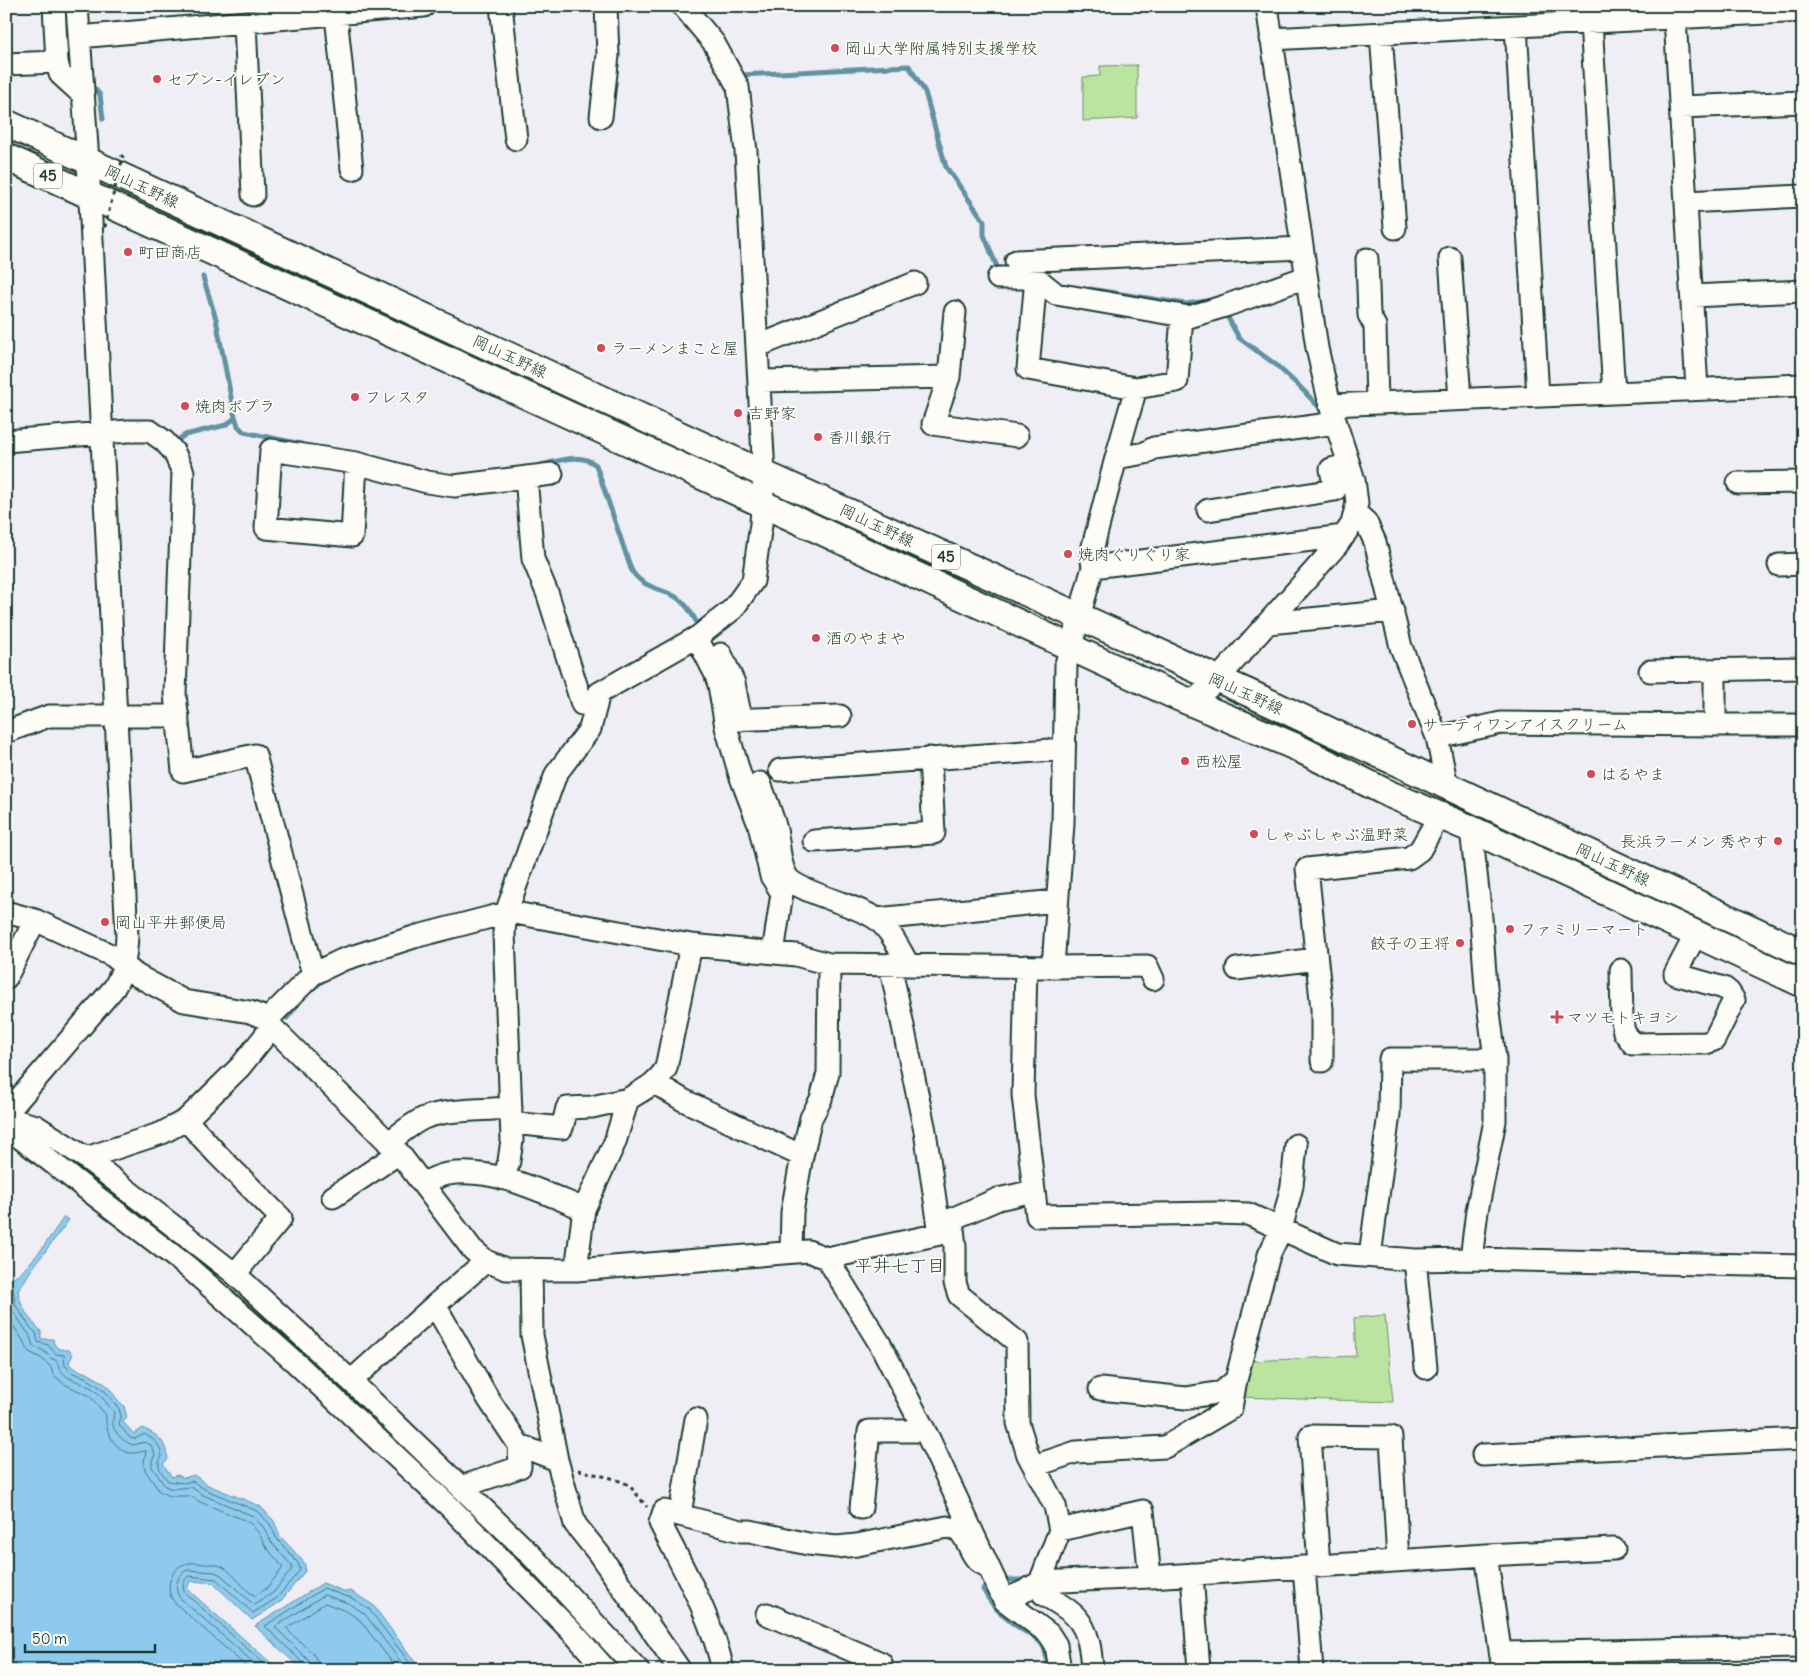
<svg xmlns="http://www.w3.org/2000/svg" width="1809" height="1676" font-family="Delius,'Klee One',sans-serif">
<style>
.green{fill:#bae4a0;stroke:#6c906a}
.water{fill:#8dcaee;stroke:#6192a4}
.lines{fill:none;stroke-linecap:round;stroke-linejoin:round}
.shore{stroke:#4b757e;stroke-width:1}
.stream{stroke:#6192a4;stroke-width:5}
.minor-casing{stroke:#1f3d34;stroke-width:25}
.major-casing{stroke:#1f3d34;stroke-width:30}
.path{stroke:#1f3d34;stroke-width:3;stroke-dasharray:4 4;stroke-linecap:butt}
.minor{stroke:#fdfcf7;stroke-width:21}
.major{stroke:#fdfcf7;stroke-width:26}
.path-bridge{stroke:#1f3d34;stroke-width:3;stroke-dasharray:4 4;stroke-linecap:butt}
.poi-dot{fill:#d1495b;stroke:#fdfcf7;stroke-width:2}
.labels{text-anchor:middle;stroke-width:4;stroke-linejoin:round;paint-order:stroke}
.shield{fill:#fdfcf7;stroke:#62766e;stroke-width:1}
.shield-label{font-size:15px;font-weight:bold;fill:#1f3d34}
.poi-label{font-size:16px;fill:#1f3d34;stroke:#fdfcf7;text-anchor:start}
.street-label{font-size:16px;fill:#1f3d34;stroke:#fdfcf7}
.neighbourhood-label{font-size:18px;fill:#1f3d34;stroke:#fdfcf7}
</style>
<rect width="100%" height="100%" fill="#efeef4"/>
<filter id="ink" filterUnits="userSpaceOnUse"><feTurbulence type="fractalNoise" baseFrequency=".02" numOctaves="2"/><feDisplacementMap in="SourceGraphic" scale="10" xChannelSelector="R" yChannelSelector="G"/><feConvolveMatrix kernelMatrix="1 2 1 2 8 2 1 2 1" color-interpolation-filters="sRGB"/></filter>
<g filter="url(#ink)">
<path class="green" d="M1137,65v53l-54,3v-44l17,-1v-10z
M1385,1315l8,87 -154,-5 11,-36 106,-5 -2,-38z"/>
<path class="water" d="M64,1217l5,3 -37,49 -14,22c2,15 11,29 23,40v8h12c1,10 8,11 16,11l4,5 -3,5 -1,4 6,5 12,4 14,8 8,6 7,11 8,8 3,12 -4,4 11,12 9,-6c17,9 21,11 25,31l-5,5 9,13 5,-2 7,3 10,-3 14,10 52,21 14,15 6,15 22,24 3,5v6l-25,31 -28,18 -39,-37 -23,-2 -3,8 92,81h-273v-388l14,-8 21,-24z
M323,1583l23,9 5,-1 22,14 48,65h-119l-47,-44z"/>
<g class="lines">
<path class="shore" d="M6,1286l7,1 2,17 15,23 6,6 2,9 10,3 8,9 8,1 1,11 8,7 12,4 20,14 14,18 2,7 -2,9 11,13 5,1 9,-5c11,6 16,10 18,22 -7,11 -1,15 6,25l16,2 8,-2 14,9 51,21 13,13 7,15 21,24 2,7 -23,28 -24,15 -37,-34 -27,-3c-5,3 -8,12 -4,17l86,77
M6,1293l4,14 20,29 3,10 11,5 7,7 6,3c5,21 23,18 39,30 7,6 12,15 18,21 0,4 -2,9 -1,13 2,9 13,19 21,20l10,-3 7,3 4,9 -3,7v6l13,19 7,3 19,-2 12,8 50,21 11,12 8,15 20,23v3l-19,24 -19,12 -33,-30 -6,-3 -28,-2c-10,5 -14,18 -7,28l82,72
M6,1315l16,24 7,13 12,6 9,8 4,9 10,9 26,12 16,19c-2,14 8,35 24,38 6,1 11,-2 16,-2l-2,12 1,7 14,21 11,5h20l10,6 49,20 9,10 8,15 16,19v3l-15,19 -12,8c-12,-7 -20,-22 -32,-29 -6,-3 -13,-3 -19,-3 -17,-3 -28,-1 -34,17 -2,8 -1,15 5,22l75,67
M306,1670l-2,-6 -39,-38 59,-38 20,8 6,1 19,12 46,61
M312,1670l-3,-9 -34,-34 49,-32 24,8 17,11 42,56
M319,1670c0,-20 -23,-27 -32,-42l38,-25 21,8 14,9 38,50"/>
<path class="stream" d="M739,73l2,2 168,-9 16,26 21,75 38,54v14l13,32 6,2
M95,89l5,6 3,24
M203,277l13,42 18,94 4,13 6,6 57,12
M1090,289l96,15 21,-3
M1225,312l14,26 36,26 25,23 19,20 3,8
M172,444l13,-9 41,-10 9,-7
M541,465c19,-4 39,-13 55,0l35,104c9,18 29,19 45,28 12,7 17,20 24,31
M311,990l17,-13
M287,1018l16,-20
M1006,1580h23
M987,1583l-4,6c9,17 19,27 35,38 8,6 20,10 25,19 4,7 4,16 5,24"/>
<defs>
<path id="minor" d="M54,6l3,56 3,12 23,21
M501,6l15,133
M336,15l16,154
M1675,18l22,371
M1591,22l23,371
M245,23l8,172
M1516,26l22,370
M1381,33l14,195
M79,37l345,-31
M1271,39l532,-28
M6,64l51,-2
M1681,107l122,-5
M601,117l7,-62 -2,-49
M1686,202l117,-6
M1450,258l10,141
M1367,259l2,56 6,11 2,77
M1016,261l286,-13
M998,278h38l20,16 133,23 36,-11 81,-29
M1036,278l-8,91 108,19 41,-7 5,-65
M1692,296l111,-5
M955,312l-6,65 -16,47 84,12
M758,346l157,-63
M760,381l189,-4
M1330,405l473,-20
M6,441l122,-10h22l14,10 10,11 9,20 -8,222 8,77 72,-16 58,219
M1116,458l29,-5 9,-5 182,-25
M356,463l-4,73 -86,-8 5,-78 85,13 71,19 27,4 98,-12
M526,477l7,82 15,36 34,109 14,2
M1738,483l65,-1
M1208,510l127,-20 -4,-21 18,-5
M1355,512l11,10 9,20 26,105 36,90 10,49
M1779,565l24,-1
M1093,567l-2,-13 25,-96 20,-70
M1268,623l125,-12
M697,638l18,35 4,12 7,42 14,48 19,50 12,51 11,17 -9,60
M721,654l13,29 7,37
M1715,670v55
M1650,671l153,-3
M1192,702l25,-22 120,-135 15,-21 5,-21 -3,-23 -24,-75 -13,-57 -50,-342
M725,720l115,-4
M6,732l43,-16h129
M1437,737l64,-14 214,2h88
M780,770l284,-21
M760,783c5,14 11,29 15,43 5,16 3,39 13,52 11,14 68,27 87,40 15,10 24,31 33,46
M1471,829l10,89 5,70 9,71v62l-18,90 -6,48
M814,841l120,-8 -4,-75
M6,912l29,8 78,36 23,19 48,26 66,11 18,7 4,8 127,126 73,96 14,12 20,8 70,1 232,-19 19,7 113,-24 12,-15 46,-20 36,-8 3,25 180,-3 31,1 89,40 78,6 56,-1 332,7
M877,919l179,-18
M890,964l35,167 15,103
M1026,966l-3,129 11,96
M1053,967l10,-144 3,-159 27,-97 251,-31
M1237,969l79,-10
M1621,970l1,50 2,12 9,12 73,-1 8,-3 20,-40 -5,-8 -5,-4 -49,-14 21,-40
M6,978l29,-58
M268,1019l45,-45 29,-14 72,-23 92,-24h9l176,32 105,10 33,9 224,3 94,-1 6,13
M1322,1061v-52l-15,-140 102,-11 11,-8 19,-34
M655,1083l28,17 119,56
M6,1114l108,-126c10,-17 12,-33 13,-52l-39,-775 -11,-155
M186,1120l32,35 63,63 -46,56
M6,1122l11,-1 19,5 50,32 149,116 116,107 179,173 108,116
M512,1123l50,5 5,-20 25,-1 36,-8
M6,1127l182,140 108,96 153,143 128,131 29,33
M388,1143c12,-9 23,-19 36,-25 22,-9 62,-8 87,-10
M86,1158l76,-25 24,-13 54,-53 32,-40
M504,1179l5,-18 3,-21 -8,-207 2,-20 50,-139 34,-45 9,-36 100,-57 34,-27 20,-28 8,-57 3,-50 -18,-323 -8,-64 -24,-44 -31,-37
M423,1183c8,-3 16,-8 25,-9 46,-7 94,18 136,35
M333,1197l66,-44
M952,1219l3,28v36l4,12 58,47 1,81 10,32 27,51 5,24 -20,52 3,12c11,7 25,14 33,23 13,14 15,35 16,53
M791,1252l1,-40 10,-56 9,-38 10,-19 7,-26 1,-109
M1370,1256l19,-142 1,-55h105
M827,1258l53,86 49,95 75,161 45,34 7,11 4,25
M1415,1260l11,108
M531,1269l1,66 25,125 18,64 24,30 81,116
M576,1270l8,-61 31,-67 13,-43c15,-9 29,-15 38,-31l25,-123
M435,1305l54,95 30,45 38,15
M351,1381l84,-76 51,-44
M1100,1389l86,9 36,-6 14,-12 33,-125 12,-25 11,-44 4,-41
M1483,1455l320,-16
M1034,1466l42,-14 89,-5 66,-39 5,-28
M461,1487l59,-20 -1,-22
M861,1508l8,-77h56
M680,1514l16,-95
M1060,1530l83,-19 7,66
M1486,1555l128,-6
M1319,1566l-9,-130 81,1 7,124
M1304,1567l8,103
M1192,1574l7,96
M1004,1600l19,-8 17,-10 110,-5 336,-22 17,115
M767,1614l114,49 -2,7
M1501,1653l302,-6
M723,1670c-11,-52 -39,-100 -63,-147l4,-12 77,20h9l58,13 29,3 20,-2 90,-18c3,1 9,2 12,4 11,9 11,31 29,35"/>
<path id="major" d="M6,123l758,351 487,220 552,259
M6,157l757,347 408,190 125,53 93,47 82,35 332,155"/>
</defs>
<use href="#minor" class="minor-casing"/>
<use href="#major" class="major-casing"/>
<path class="path" d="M578,1470l37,9 14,6 18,22"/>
<use href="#minor" class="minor"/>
<use href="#major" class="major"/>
<path class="path-bridge" d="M106,227l-1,-1 18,-69 -2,-2"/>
</g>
</g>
<g class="poi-dot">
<circle cx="835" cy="48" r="5"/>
<circle cx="157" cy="79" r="5"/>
<circle cx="128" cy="252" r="5"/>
<circle cx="601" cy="348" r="5"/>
<circle cx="355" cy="397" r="5"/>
<circle cx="185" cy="406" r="5"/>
<circle cx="738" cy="413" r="5"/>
<circle cx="818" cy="437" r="5"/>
<circle cx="1068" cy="554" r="5"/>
<circle cx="816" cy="638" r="5"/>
<circle cx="1412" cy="724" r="5"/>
<circle cx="1185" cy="761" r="5"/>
<circle cx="1591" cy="774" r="5"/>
<circle cx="1254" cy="834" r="5"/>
<circle cx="1778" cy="841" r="5"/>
<circle cx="105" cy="922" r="5"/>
<circle cx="1510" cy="929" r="5"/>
<circle cx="1460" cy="943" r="5"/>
<path d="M1554.5 1009.5h5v5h5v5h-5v5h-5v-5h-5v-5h5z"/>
</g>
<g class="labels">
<g class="shield">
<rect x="34" y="163.5" width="28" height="25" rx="4"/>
<rect x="932" y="544.5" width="28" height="25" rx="4"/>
</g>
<g class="shield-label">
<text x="48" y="181">45</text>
<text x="946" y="562">45</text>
</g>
<g class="poi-label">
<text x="845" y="54">岡山大学附属特別支援学校</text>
<text x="167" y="85">セブン-イレブン</text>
<text x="138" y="258">町田商店</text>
<text x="611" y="354">ラーメンまこと屋</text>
<text x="365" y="403">フレスタ</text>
<text x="195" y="412">焼肉ポプラ</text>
<text x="748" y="419">吉野家</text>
<text x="828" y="443">香川銀行</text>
<text x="1078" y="560">焼肉ぐりぐり家</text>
<text x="826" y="644">酒のやまや</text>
<text x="1422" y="730">サーティワンアイスクリーム</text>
<text x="1195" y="767">西松屋</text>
<text x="1601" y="780">はるやま</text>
<text x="1264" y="840">しゃぶしゃぶ温野菜</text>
<text x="1768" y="847" text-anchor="end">長浜ラーメン 秀やす</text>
<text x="115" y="928">岡山平井郵便局</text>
<text x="1520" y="935">ファミリーマート</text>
<text x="1450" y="949" text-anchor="end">餃子の王将</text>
<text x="1567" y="1023">マツモトキヨシ</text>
</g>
<g class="street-label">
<text transform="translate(142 186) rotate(25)" y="6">岡山玉野線</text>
<text transform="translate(510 356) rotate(25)" y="6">岡山玉野線</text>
<text transform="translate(877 525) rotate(25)" y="6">岡山玉野線</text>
<text transform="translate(1246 693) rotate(24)" y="6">岡山玉野線</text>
<text transform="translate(1613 864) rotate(25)" y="6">岡山玉野線</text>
</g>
<g class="neighbourhood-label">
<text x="900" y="1272">平井七丁目</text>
</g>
</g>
<rect width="1809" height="1676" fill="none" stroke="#fdfcf7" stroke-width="25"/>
<rect x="12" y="12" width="1784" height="1651" fill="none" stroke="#1f3d34" stroke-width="2" filter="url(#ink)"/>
<path d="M25 1644v8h130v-8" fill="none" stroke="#1f3d34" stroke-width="2.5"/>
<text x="32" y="1644" font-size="15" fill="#1f3d34" stroke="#fdfcf7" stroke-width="4" paint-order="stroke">50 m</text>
</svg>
